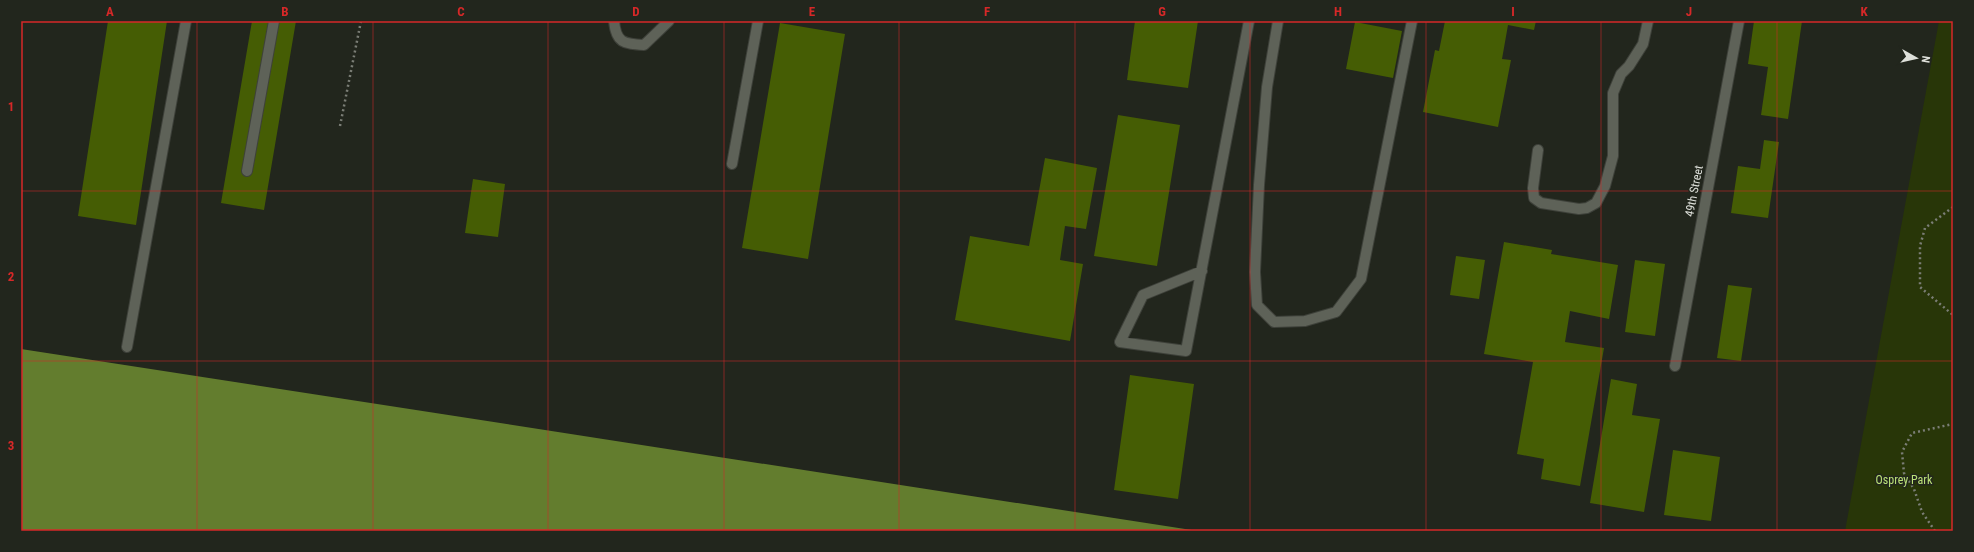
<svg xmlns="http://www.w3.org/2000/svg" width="1974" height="552" font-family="'Roboto Condensed',sans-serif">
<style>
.green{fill:#283608}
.water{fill:#637d2e}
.building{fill:#455d04}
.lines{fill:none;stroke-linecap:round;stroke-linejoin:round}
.minor-casing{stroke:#3e413a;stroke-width:12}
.path{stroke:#7b7e76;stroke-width:2.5;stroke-dasharray:2 3;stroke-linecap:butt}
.minor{stroke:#5e6258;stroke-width:10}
.grid{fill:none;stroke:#d62828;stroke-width:1;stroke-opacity:0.55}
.labels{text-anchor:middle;stroke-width:3;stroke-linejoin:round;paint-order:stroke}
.street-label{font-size:12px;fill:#dee0da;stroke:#22261d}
.park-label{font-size:12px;fill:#bbe177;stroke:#22261d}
.neatline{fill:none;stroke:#d62828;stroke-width:1.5}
.grid-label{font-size:13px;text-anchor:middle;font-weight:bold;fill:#d62828}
</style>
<rect width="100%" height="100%" fill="#22261d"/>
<path class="green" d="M1939,21h14v510h-108z"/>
<path class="water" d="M21,349l1177,182h-1177z"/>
<path class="building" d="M108,21h59l-31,204 -58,-9z
M252,21h44l-32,189 -43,-7z
M1135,21h63l-10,67 -61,-8z
M1445,21h91l-2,9 -26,-5 -6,34 9,1 -13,67 -75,-15 12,-62 4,1z
M1754,21h48l-14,98 -27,-4 7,-48 -20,-3z
M1355,22l47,9 -9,47 -47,-9z
M780,23l65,11 -37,225 -66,-11z
M1118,115l62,10 -23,141 -63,-10z
M1764,140l15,2 -11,76 -37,-5 7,-47 22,3z
M1045,158l52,10 -11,61 -21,-3 -5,34 23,4 -13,77 -115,-21 15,-84 59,10z
M473,179l32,5 -7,53 -33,-4z
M1504,242l48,8 -1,4 67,11 -9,54 -39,-8 -5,31 39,6 -24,138 -39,-7 3,-20 -27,-5 16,-92 -49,-8z
M1456,256l29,4 -6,39 -29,-4z
M1635,260l30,4 -10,72 -30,-4z
M1728,285l24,3 -11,73 -24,-3z
M1130,375l64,9 -16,115 -64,-9z
M1611,379l26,5 -5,31 28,4 -16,93 -54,-9z
M1673,450l47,7 -9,64 -47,-6z"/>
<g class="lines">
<defs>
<path id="minor" d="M614,21c2,22 10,23 30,24l25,-24
M1278,21l-11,66 -8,98 -4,87 2,33 17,17 31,-1 31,-9 25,-33 51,-258
M1538,150l-5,38 1,10 7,5 38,6 8,-1 9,-5 9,-17 8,-30v-63l8,-19 8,-8 14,-22 5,-23
M732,164l26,-143
M247,171l27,-150
M1202,271l-59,24 -23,47 66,9 63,-330
M127,347l59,-326
M1675,366l64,-345"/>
</defs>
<use href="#minor" class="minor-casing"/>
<path class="path" d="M340,126l21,-105
M1953,207l-28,21 -5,18v41l33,28
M1935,531l-13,-19 -8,-23 -10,-16 -2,-21 10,-19 41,-9"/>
<use href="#minor" class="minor"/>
</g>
<path class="grid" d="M197,21v510M373,21v510M548,21v510M724,21v510M899,21v510M1075,21v510M1250,21v510M1426,21v510M1601,21v510M1777,21v510M21,191h1932M21,361h1932"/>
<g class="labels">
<g class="street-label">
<text transform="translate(1694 191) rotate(-79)" y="4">49th Street</text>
</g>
<g class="park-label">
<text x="1904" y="484">Osprey Park</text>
</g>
</g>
<rect width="1974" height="552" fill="none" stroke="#22261d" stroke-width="44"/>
<g transform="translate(1916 58) rotate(98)" stroke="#22261d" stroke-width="3" paint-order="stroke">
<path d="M0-3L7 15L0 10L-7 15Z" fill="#dee0da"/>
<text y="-6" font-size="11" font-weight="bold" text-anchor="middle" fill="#dee0da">N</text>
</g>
<rect x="22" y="22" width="1930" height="508" class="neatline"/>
<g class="grid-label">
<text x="110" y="16">A</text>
<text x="285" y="16">B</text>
<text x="461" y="16">C</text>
<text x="636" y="16">D</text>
<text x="812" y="16">E</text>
<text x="987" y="16">F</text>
<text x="1162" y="16">G</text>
<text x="1338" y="16">H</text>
<text x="1513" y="16">I</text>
<text x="1689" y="16">J</text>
<text x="1864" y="16">K</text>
<text x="11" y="111">1</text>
<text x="11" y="281">2</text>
<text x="11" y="450">3</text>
</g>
</svg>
